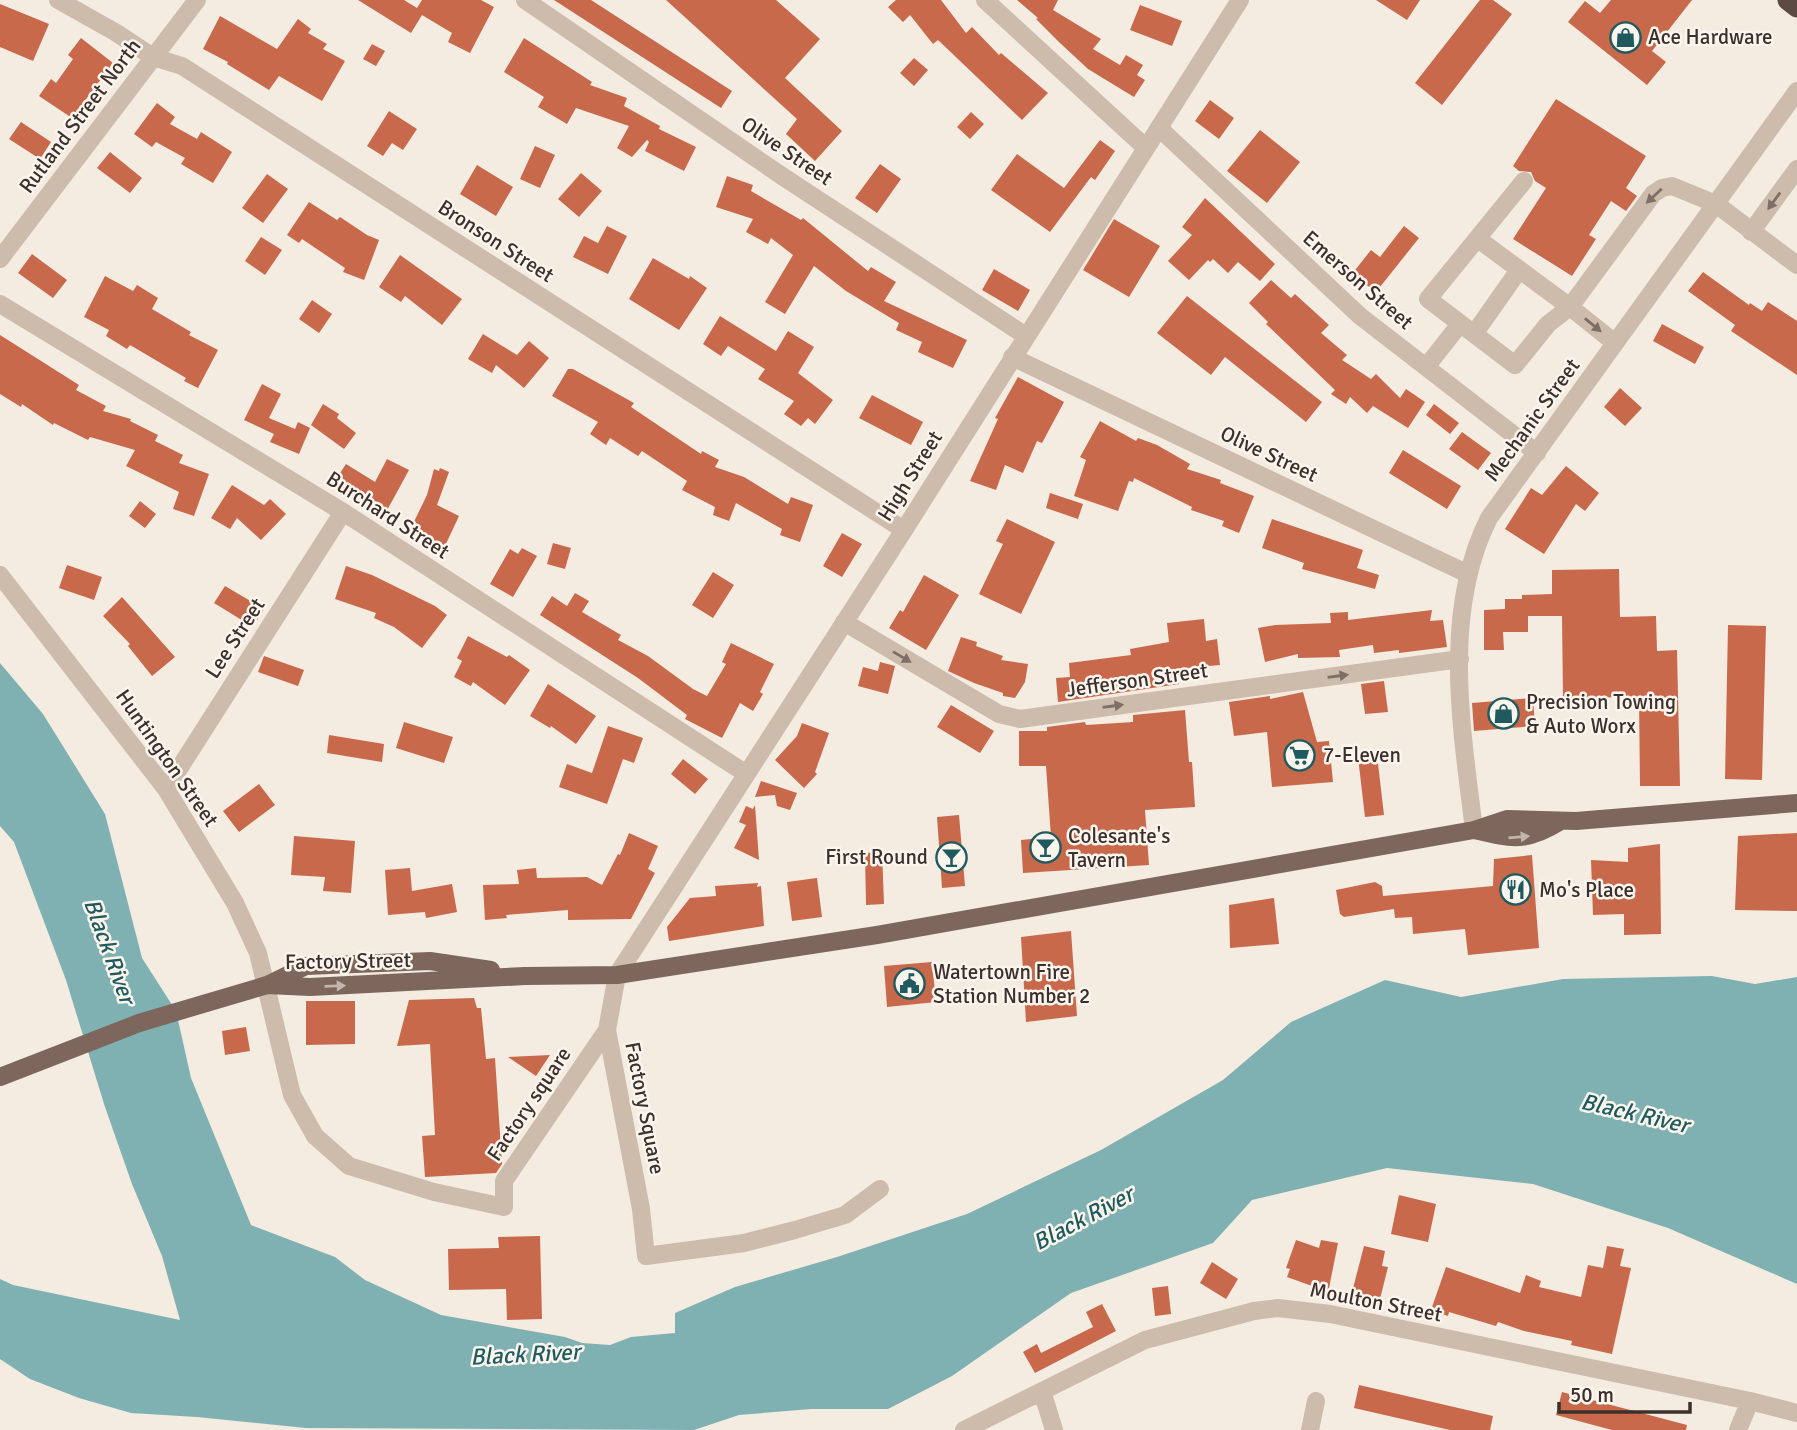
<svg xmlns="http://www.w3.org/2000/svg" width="1797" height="1430" font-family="Signika,sans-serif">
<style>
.water{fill:#7fb0b2}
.building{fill:#c8694b}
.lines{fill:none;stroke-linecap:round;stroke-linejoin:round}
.minor{stroke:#cdbbac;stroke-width:18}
.major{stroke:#7d675c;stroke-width:18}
.highway{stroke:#5c4a42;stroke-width:21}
.oneway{fill:#7d6f65}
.oneway2{fill:#c2b5ac}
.labels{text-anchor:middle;stroke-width:5;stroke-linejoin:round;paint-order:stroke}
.poi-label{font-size:21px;fill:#3b302b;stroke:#fbf5ee;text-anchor:start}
.street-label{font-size:21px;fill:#3b302b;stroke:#fbf5ee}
.water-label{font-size:23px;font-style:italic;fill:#1f5a5e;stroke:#fbf5ee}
</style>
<rect width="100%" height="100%" fill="#f4ebe1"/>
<path class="water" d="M0,663l43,51 62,100 37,144 34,53 15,67 60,147 84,32 30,23 76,35 124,22 17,6 28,2 21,-8 44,-4v-20l60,-26 102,-30 130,-43 134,-64 122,-70 68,-58 94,-42 76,17 102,-18 149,-3 43,8 42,-7v307l-129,-56 -135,-44 -146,-16 -135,32 -39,43 -142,50 -119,83 -64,33h-77l-72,6 -45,15 -388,-2 -109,-11 -66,-4 -52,-15 -49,-19 -30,-20v-80l13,6 167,35 -18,-64 -30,-72 -27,-77 -39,-127 -52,-138 -14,-16z"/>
<path class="building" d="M358,0h46l13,8 5,-8h59l13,7 -24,46 -22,-11 4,-9 -30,-18 -11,18z
M554,0h37l141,91 -11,17z
M666,0h110l44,39 -35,39 57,53 -27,30 -29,-27 11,-15z
M896,0h45l25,33 6,-6 27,28 2,-2 47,40 -26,27 -84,-80 -5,4 -23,-29 -7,7 -15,-15z
M1017,0h41l-5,10 48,29 -8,10 27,16 6,-10 17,10 -6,10 8,5 -11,17 -46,-28 -29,-27 -23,-23 2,-1z
M1376,0h44l-13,20z
M1480,0h13l19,14 -70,91 -27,-22z
M1611,0h81l-40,51 14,11 -19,23 -79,-63 17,-21 15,12z
M0,4l49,20 -16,37 -33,-14z
M1140,5l42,16 -10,25 -42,-16z
M220,16l57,33 21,-30 13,10 -3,4 19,11 -4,5 22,12 -23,40 -43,-25 -10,14 -42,-26 1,-2 -25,-13z
M81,38l32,25 -41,55 -33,-22 12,-17 5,4 17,-24 -5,-4z
M524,38l68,44 -2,3 37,13 -3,8 36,20 -1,3 37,18 -12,24 -39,-20 4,-9 -2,-2 -15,17 -15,-9 12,-22 -53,-18 -9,16 -29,-17 6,-10 -40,-25z
M372,44l13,7 -9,15 -13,-7z
M914,58l14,12 -14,16 -14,-13z
M1556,99l90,57 -20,32 11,8 -11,15 -15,-10 -22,34 7,4 -24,37 -59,-37 33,-51 -11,-7 -4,-9 -12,-1 -6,-5z
M1210,100l24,18 -15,21 -24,-18z
M157,103l18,14 -5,7 27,15 4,-7 31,20 -19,31 -32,-19 4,-6 -29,-16 -4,5 -18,-13z
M389,111l28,18 -14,21 -11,-7 -9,13 -16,-10z
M971,112l13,12 -14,15 -13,-12z
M21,122l30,20 -11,17 -31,-20z
M1260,130l40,32 -33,41 -40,-32z
M1100,140l15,11 -20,29 -4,-3 -41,55 -59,-42 26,-36 47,34z
M535,146l20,9 -15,33 -20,-9z
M110,152l32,26 -12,15 -33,-25z
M880,164l21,15 -24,34 -22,-15z
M477,165l36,22 -17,29 -36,-22z
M581,173l21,18 -23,26 -21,-18z
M267,174l21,15 -25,34 -21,-15z
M727,176l26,9 -2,6 50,29 2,-2 65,53 3,-4 25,15 -12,19 83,39 -14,28 -35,-16 4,-10 -26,-12 3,-7 -53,-32 -32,-25 -29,48 -20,-12 28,-47 -22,-17 -3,6 -22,-12 7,-13 -37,-12z
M1205,198l70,66 -15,17 -22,-19 -10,11 -15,-14 -3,3 -2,-2 -19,20 -21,-19 24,-26 -10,-8z
M309,202l28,18 3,-3 27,18 12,5 -15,40 -21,-8 2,-4 -43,-29 -3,4 -12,-8z
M1114,219l46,27 -31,51 -46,-27z
M607,226l20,10 -19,38 -35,-17 11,-21 14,7z
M1404,226l15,12 -43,54 -24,-18 19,-24 9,7z
M261,237l21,13 -17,25 -20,-14z
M32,254l35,26 -14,18 -35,-25z
M400,255l62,44 -20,26 -37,-29 -4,6 -22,-15z
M653,258l36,21 1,-3 17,12 -28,42 -50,-31z
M994,269l36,21 -12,21 -36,-21z
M1703,272l46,33 1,-2 12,8 6,-9 29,19v54l-66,-44 4,-6 -47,-34z
M105,276l28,15 4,-6 21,13 -6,11 39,23 -2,3 29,15 -20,38 -14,-7 2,-3 -56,-33 -3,4 -21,-13 3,-6 -25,-13z
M1271,280l20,18 4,-4 34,31 -8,8 26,22 -5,5 29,19 5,-5 24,24 6,-9 19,13 -17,26 -35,-22 -6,7 -17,-16 -4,7 -15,-10 4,-4 -69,-66 2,-2 -19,-19z
M1187,296l135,106 -16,20 -81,-65 -14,18 -54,-42z
M312,300l20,14 -13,19 -20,-14z
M720,316l56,35 12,-20 26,16 -16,26 35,27 -18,24 -7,-6 -7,8 -17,-12 10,-13 -36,-22 7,-10 -37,-23 -7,10 -18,-12z
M1662,324l42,23 -9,17 -42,-23z
M483,334l34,21 12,-14 20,17 -25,30 -28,-23 -4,8 -24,-14z
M0,335l79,50 -3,5 30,16 -3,5 28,8 -1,2 28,14 -3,6 28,14 -4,8 30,11 -15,42 -21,-7 6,-17 -53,-26 9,-16 -45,-13 -2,3 -34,-17 -1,2 -31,-21 -1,3 -21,-13z
M568,369h5l61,34 -3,4 70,47 1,-3 17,9 -4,7 29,10 44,27 3,-7 22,8 -13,37 -20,-7 2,-6 -46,-26 -7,18 -16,-6 2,-8 -33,-17 5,-9 -45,-30 -4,5 -28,-18 -4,7 -16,-11 8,-12 -46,-26z
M1018,377l46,25 -22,41 -5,-2 -14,32 -18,-8 -9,25 -26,-9 28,-62 -3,-1z
M262,384l19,10 -12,24 26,11 3,-7 12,6 -11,26 -29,-12 4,-8 -30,-14z
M1620,388l22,20 -17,18 -21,-19z
M872,395l51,27 -12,23 -52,-27z
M323,404l16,10 -2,4 19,15 -12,16 -33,-24z
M1434,404l25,19 -9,11 -24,-19z
M1100,421l36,20 2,-3 19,7 33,19 -3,5 34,11 -1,3 34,13 -15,37 -17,-7 2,-5 -33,-11 1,-3 -58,-29 -1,4 -4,-1 -11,30 -44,-15 12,-36 -6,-3z
M1462,432l29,21 -13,17 -29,-21z
M1403,450l58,36 -14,23 -58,-36z
M387,459l22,11 -24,44 -52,-30 13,-20 29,18z
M1566,466l33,27 -14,18 -9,-7 -32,50 -39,-25 26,-41 11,7z
M440,468l9,4 -12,33 22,11 -15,32 -35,-16 18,-37 7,-26 5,2z
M232,485l32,20 6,-6 16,15 -25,26 -24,-22 -7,11 -19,-11z
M1050,493l33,11 -5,15 -32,-11z
M140,501l16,13 -11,14 -16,-12z
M1007,519l48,23 -34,72 -42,-20 24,-50 -7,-3z
M1272,519l91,31 -6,18 22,7 -4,14 -73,-20 2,-6 -42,-15z
M842,533l20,11 -20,33 -19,-11z
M553,543l18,5 -6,21 -18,-5z
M522,548l15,8 -24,41 -23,-13 20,-35 8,5z
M67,565l35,12 -8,23 -35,-12z
M346,566l26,9 63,31 12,9 -25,33 -28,-21 -20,-9 2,-5 -41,-14z
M1619,569l1,48 36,-1 1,35 20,-1 3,136h-40l-1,-89 -76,1 -1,-82h-34v16h-25l1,18h-20v-40l21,-1v-10h17v-4l30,-1v-24z
M713,572l21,13 -21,33 -21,-13z
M924,575l35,20 -33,55 -37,-22 11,-18 3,2z
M225,586l39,23 -11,18 -39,-24z
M575,593l14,8 -7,11 39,23 -3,5 30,16 45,33 14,7 19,-32 -4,-2 9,-19 43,21 -14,28 3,2 -10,17 -13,-8 -18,35 -37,-19 2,-4 -49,-37 -98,-63 12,-19 15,10z
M122,597l53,60 -23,19 -24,-30 2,-2 -27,-28z
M1432,610l-2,11 13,-1 4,27 -48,6v-3l-25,3 -1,-8 -34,5 1,7 -42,1v-4l-33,8 -7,-34 17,-3 56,-2 -1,-10 18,-1v8z
M1204,619l2,22 11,-2 3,26 -43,4 2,15 -121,18 -2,-24 14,-1 -1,-14 62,-8 -1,-6 39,-7 -2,-19z
M1728,625l38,1 -4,154 -37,-1z
M468,636l39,21 2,-2 21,15 -25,35 -32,-23 -2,4 -17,-9 8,-16 -5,-3z
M961,637l16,5 -1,4 27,10 -2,4 27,4 -3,18 -10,16 -12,-2v-3l-29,-10 -26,-12z
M264,656l40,14 -6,16 -40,-14z
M880,662l15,4 -7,28 -30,-8 5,-19 15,4z
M1384,681l4,31 -23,2 -4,-30z
M548,684l48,32 -20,28 -25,-18 -1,2 -20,-12z
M1303,692l14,50 12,-1 4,41 -61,5 -5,-55 -33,4 -5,-34 41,-6v3z
M1533,698l2,28 -61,5 -2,-28z
M951,705l43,26 -14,22 -43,-26z
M1185,710l4,52h3l3,45 -50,3 4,55 -126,8 -2,-33 30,-3 -5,-71h-27v-35h28v-4l38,-5 1,3 47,-3v-7z
M404,722l49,15 -9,26 -48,-15z
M802,723l27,10 -14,39 2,2 -13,14 -29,-28 22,-24z
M608,726l35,12 -9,25 -11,-4 -16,45 -48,-17 8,-23 25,9z
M329,735l55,9 -2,18 -55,-9z
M1377,755l7,60 -19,2 -7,-60z
M683,759l25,20 -13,15 -24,-20z
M761,781l36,12 -7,17 -13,-4 -2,-11 -20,2z
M259,784l16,21 -36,27 -16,-21z
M755,805l4,55 -25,-12 12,-23 -7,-3 7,-16 7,3z
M959,815l6,71 -23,2 -5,-71z
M629,833l29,13 -10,23 7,4 -24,46 -63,1v-10l-62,5 1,3 -22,2 -2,-35 36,-1 -2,-14 19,-2 1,10 50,-1 15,8 16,-31 2,1z
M1797,833v78l-62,-1 3,-74z
M294,836l61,5 -4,52 -28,-2 2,-14 -34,-2z
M1660,844l1,90 -37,1v-21l-31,1 -2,-55 37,2v-14z
M882,852l2,52 -18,1 -1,-52z
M1532,855l7,93 -71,7 -3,-26 -52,5 -1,-17 -17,1 -1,-9 -50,8 -4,-3 -4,-24 39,-8 7,4 1,10 110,-10 1,-27z
M410,868l2,23 40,-7 5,28 -31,6 -1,-6 -37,3 -3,-45z
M817,878l5,39 -30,4 -5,-39z
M758,883l-1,4 4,-1 3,40 -95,15 -2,-14 23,-29 26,-2 -1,-10z
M1274,898l5,46 -49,4 -1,-43z
M1071,931l6,85 -51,6 -5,-85z
M932,962l4,40 -49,5 -3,-41z
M474,998l3,10h4l5,51 9,-1 7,106 -6,9 -71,4 -3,-41 13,-1 -5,-91 -33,2 12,-46z
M306,1001h49v43l-49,1z
M246,1027l4,24 -25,4 -3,-24z
M550,1055l-14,21 -28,-19z
M1399,1195l37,9 -8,38 -37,-8z
M540,1236l2,83 -35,1 -1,-31 -57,1 -1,-41 51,-1 -1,-11z
M1296,1240l23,8 2,-8 17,3 -10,50 -17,-4 1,-3 -25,-9 3,-8 -4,-1z
M1364,1246l21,5 -3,15 6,1 -9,36 -28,-7z
M1607,1246l17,3 -4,17 11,2 -19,86 -41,-9 1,-4 -48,-10 -26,-9 -2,4 -47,-14 -1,4 -17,-6 15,-43 74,26 6,-18 15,6 -2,6 42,10 7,-32 15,3z
M1212,1262l26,17 -12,20 -26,-16z
M1168,1286l3,28 -16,2 -3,-28z
M1102,1304l14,27 -81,42 -12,-21 14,-8 4,9 52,-26 -7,-15z
M1359,1385l134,31 -3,14h-40l-96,-22z
M1562,1392l125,33 -1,5h-74l-56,-15z"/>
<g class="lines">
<path class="minor" d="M58,0l57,32 38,25 29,9 722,464
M525,0l257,176 244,160
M985,0l161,148
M1159,128l201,188 177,137
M1524,181l-96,118 87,66 33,-41 22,-17 83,-113 9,-6 10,-2 44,18 81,61
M1751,232l46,-63
M1478,239l92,68 45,36
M0,259l197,-259
M0,304l343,208 402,261
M1474,334l45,-64
M1012,357l456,217
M1426,367l34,-43
M0,575l166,214 69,114 23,50 34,142 23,41 34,30 85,26 70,15v-26l103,-151
M844,622l155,92 21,5 440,-60
M166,789l177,-277
M1474,830c-12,-100 -33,-217 15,-312l308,-427
M880,1189l-35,26 -50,15 -51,13 -98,13 -5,-47 -34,-179 10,-55 287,-445 336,-530
M1042,1391l12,39
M964,1430l181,-90 109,-29 24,-3 52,6 420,87 47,12
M1310,1430l6,-29
M1738,1430l12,-29"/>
<path class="major" d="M1474,830c38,9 52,13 87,-9
M267,985l43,2 215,-11 92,-1 260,-40 597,-105 33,-11 69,2 221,-18
M0,1077l139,-54 128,-38 39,-19 124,-5 61,9"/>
<path class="highway" d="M1788,0l9,7"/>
</g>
<defs><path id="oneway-solid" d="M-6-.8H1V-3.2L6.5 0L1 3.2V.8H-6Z" transform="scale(1.75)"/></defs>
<g class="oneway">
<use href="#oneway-solid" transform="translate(1654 196) rotate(137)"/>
<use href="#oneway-solid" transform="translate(1774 201) rotate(126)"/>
<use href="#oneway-solid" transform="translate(1593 325) rotate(39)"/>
<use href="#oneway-solid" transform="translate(902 657) rotate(31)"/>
<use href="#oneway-solid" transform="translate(1338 676) rotate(-8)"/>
<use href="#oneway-solid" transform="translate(1113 706) rotate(-8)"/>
</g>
<g class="oneway2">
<use href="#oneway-solid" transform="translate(1519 837) rotate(-5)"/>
<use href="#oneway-solid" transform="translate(335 986) rotate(-2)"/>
</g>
<defs>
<symbol id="shop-ring" viewBox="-11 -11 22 22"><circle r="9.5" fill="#fbf5ee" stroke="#1f5a5e" stroke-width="1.5"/><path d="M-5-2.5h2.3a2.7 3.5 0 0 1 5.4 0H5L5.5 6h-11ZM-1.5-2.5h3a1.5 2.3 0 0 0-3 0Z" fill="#1f5a5e"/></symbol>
<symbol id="supermarket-ring" viewBox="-11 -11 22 22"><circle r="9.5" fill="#fbf5ee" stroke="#1f5a5e" stroke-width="1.5"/><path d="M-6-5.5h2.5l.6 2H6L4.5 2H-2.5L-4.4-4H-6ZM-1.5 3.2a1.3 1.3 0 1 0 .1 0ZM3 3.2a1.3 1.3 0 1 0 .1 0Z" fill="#1f5a5e"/></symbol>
<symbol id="bar-ring" viewBox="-11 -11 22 22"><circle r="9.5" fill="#fbf5ee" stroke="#1f5a5e" stroke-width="1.5"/><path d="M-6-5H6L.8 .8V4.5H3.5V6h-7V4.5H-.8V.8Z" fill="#1f5a5e"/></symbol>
<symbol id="restaurant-ring" viewBox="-11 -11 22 22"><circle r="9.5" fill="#fbf5ee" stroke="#1f5a5e" stroke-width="1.5"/><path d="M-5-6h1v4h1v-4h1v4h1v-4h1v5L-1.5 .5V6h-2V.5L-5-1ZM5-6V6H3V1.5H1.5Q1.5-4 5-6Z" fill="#1f5a5e"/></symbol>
<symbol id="civic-ring" viewBox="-11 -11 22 22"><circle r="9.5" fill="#fbf5ee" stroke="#1f5a5e" stroke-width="1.5"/><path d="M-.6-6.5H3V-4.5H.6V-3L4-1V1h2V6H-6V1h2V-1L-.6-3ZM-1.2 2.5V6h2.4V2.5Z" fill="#1f5a5e"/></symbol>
</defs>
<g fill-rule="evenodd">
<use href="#shop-ring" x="1608" y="20" width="35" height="35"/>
<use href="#shop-ring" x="1486" y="696" width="35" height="35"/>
<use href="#supermarket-ring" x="1282" y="738" width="35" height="35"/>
<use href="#bar-ring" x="1028" y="830" width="35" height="35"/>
<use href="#bar-ring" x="934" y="840" width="35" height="35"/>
<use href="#restaurant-ring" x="1498" y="872" width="35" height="35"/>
<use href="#civic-ring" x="892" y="966" width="35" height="35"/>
</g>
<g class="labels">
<g class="poi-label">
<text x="1648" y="44">Ace Hardware</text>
<text x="1526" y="709">Precision Towing<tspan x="1526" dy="24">&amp; Auto Worx</tspan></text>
<text x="1323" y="762">7-Eleven</text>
<text x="1068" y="843">Colesante's<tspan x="1068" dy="24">Tavern</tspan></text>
<text x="928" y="864" text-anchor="end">First Round</text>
<text x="1539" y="897">Mo's Place</text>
<text x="933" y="979">Watertown Fire<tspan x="933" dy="24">Station Number 2</tspan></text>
</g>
<g class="street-label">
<text transform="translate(80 116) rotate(-53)" y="7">Rutland Street North</text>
<text transform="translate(787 151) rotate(34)" y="7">Olive Street</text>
<text transform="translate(496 241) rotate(33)" y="7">Bronson Street</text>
<text transform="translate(1358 280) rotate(41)" y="7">Emerson Street</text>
<text transform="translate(1532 420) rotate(-54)" y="7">Mechanic Street</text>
<text transform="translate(1269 454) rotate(25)" y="7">Olive Street</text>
<text transform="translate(910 476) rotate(-58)" y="7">High Street</text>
<text transform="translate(388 515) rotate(33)" y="7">Burchard Street</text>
<text transform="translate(235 638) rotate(-57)" y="7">Lee Street</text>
<text transform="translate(1137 680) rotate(-8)" y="7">Jefferson Street</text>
<text transform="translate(167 758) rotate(55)" y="7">Huntington Street</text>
<text transform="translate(348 961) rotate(-1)" y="7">Factory Street</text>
<text transform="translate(529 1104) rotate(-56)" y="7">Factory square</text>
<text transform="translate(645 1108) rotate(79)" y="7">Factory Square</text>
<text transform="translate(1376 1302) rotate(11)" y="7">Moulton Street</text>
</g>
<g class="water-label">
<text transform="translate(110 951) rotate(70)" y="8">Black River</text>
<text transform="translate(1635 1113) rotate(13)" y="8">Black River</text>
<text transform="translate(1083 1218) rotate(-28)" y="8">Black River</text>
<text transform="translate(525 1354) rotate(-3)" y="8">Black River</text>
</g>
</g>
<path d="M1559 1402v10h131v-10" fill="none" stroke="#3b302b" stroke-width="3.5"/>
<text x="1570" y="1402" font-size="21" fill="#3b302b" stroke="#fbf5ee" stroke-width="5" paint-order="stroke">50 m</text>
</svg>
